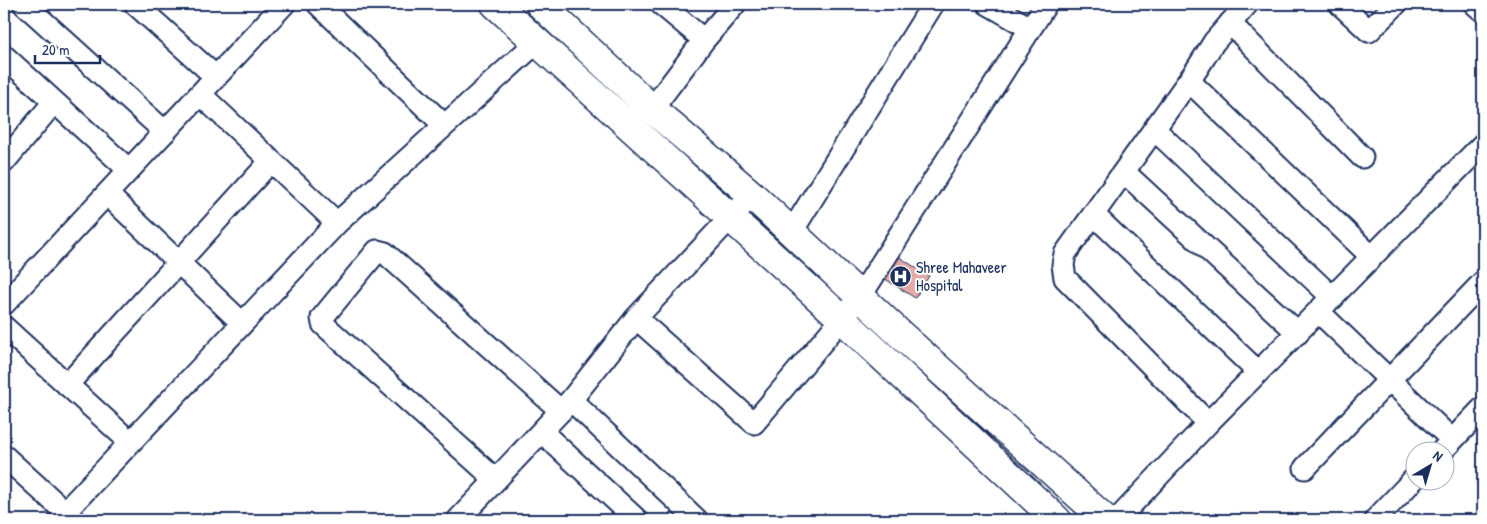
<svg xmlns="http://www.w3.org/2000/svg" width="1487" height="524" font-family="'Patrick Hand',sans-serif">
<style>
.building{fill:#e5aaa5;stroke:#1b2f5e}
.lines{fill:none;stroke-linecap:round;stroke-linejoin:round}
.street-casing{stroke:#1b2f5e;stroke-width:25}
.secondary-casing{stroke:#1b2f5e;stroke-width:31}
.street{stroke:#fff;stroke-width:21}
.secondary{stroke:#fff;stroke-width:28}
.labels{text-anchor:middle;stroke-width:4;stroke-linejoin:round;paint-order:stroke}
.poi-label{font-size:16px;fill:#1b2f5e;stroke:#fff;text-anchor:start}
</style>
<rect width="100%" height="100%" fill="#fff"/>
<filter id="ink" filterUnits="userSpaceOnUse"><feTurbulence type="fractalNoise" baseFrequency=".02" numOctaves="2"/><feDisplacementMap in="SourceGraphic" scale="10" xChannelSelector="R" yChannelSelector="G"/><feConvolveMatrix kernelMatrix="1 2 1 2 8 2 1 2 1" color-interpolation-filters="sRGB"/></filter>
<g filter="url(#ink)">
<path class="building" d="M893,253l36,23 -14,22 -36,-23z"/>
<g class="lines">
<defs>
<path id="street" d="M24,4l141,128
M135,4l81,73
M318,4l126,121
M661,4l43,36
M988,4l42,24
M1340,4l29,27 27,-27
M1475,4l8,7
M1230,23l132,134
M4,56l125,114
M1189,81l183,176
M200,94l137,129
M652,109l52,-69 31,-36
M1154,129l179,169
M4,162l50,-60
M1124,172l174,161
M107,194l135,129
M1094,215l164,157
M791,233l142,-229
M4,304l280,-300
M1319,312l133,128
M636,318l118,105 106,-126 186,-293
M4,327l126,115
M67,385l204,-224
M571,400l126,120
M1208,423l-143,-145 -2,-13 2,-11 132,-185 17,-27 33,-38
M542,432l95,88
M1441,452l42,-44
M4,456l70,64
M1305,468l178,-186
M496,480l-173,-156 -1,-6 55,-67 8,2 176,158
M65,512l272,-289 200,-181
M458,520l113,-120 65,-82 116,-123
M1117,520l91,-97 275,-279
M1375,520l39,-41"/>
<path id="secondary" d="M495,4l347,315 215,201
M540,4l112,105 100,86 148,139 206,186"/>
</defs>
<use href="#street" class="street-casing"/>
<use href="#secondary" class="secondary-casing"/>
<use href="#street" class="street"/>
<use href="#secondary" class="secondary"/>
</g>
</g>
<defs>
<symbol id="hospital-disc" viewBox="-11 -11 22 22"><circle r="9.5" fill="#1b2f5e" stroke="#fff"/><path d="M-5-5h3v3.5h4V-5h3V5h-3V1.5h-4V5h-3Z" fill="#fff"/></symbol>
</defs>
<g fill-rule="evenodd">
<use href="#hospital-disc" x="888" y="264" width="25" height="25"/>
</g>
<g class="labels">
<g class="poi-label">
<text x="916" y="273">Shree Mahaveer<tspan x="916" dy="18">Hospital</tspan></text>
</g>
</g>
<rect width="1487" height="524" fill="none" stroke="#fff" stroke-width="20"/>
<rect x="10" y="10" width="1467" height="504" fill="none" stroke="#1b2f5e" stroke-width="2" filter="url(#ink)"/>
<g transform="translate(1430 466) rotate(38)"><circle r="24" fill="#ffffff" stroke="#a4acbf"/>
<path d="M0-4L9 19L0 12L-9 19Z" fill="#1b2f5e"/>
<text y="-8" font-size="14" font-weight="bold" text-anchor="middle" fill="#1b2f5e">N</text>
</g>
<path d="M35 55v8h65v-8" fill="none" stroke="#1b2f5e" stroke-width="2.5"/>
<text x="42" y="55" font-size="15" fill="#1b2f5e" stroke="#ffffff" stroke-width="4" paint-order="stroke">20 m</text>
</svg>
